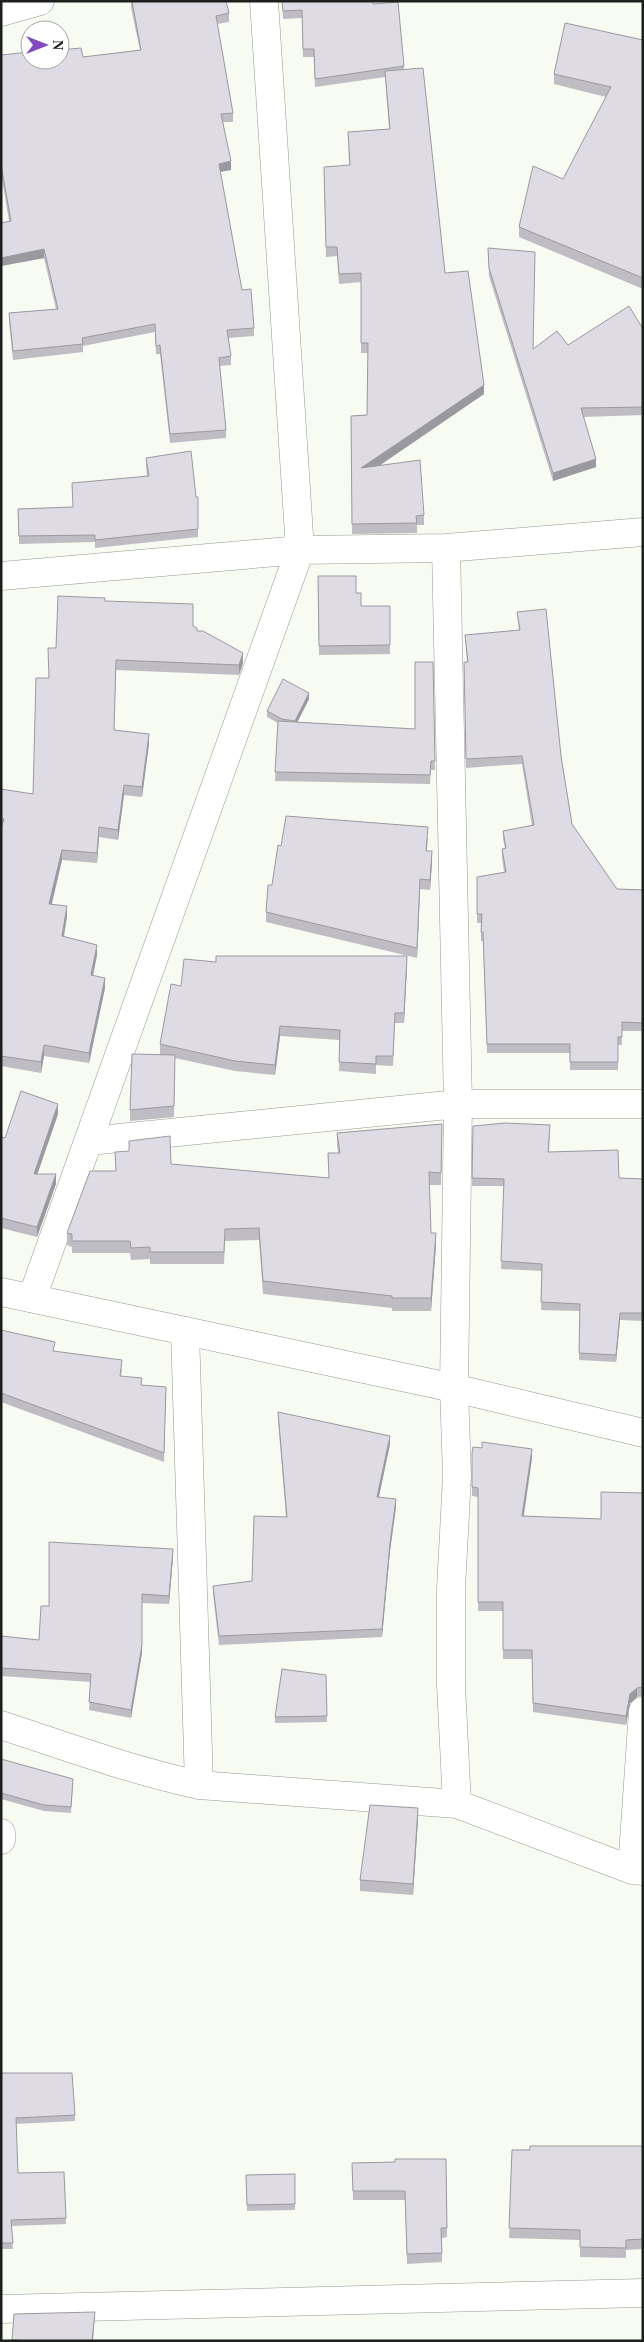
<svg xmlns="http://www.w3.org/2000/svg" width="644" height="2342" font-family="Georgia,serif">
<style>
.lines{fill:none;stroke-linecap:round;stroke-linejoin:round}
.street-casing{stroke:#969a91;stroke-width:29}
.secondary-casing{stroke:#969a91;stroke-width:29}
.street{stroke:#fff;stroke-width:28}
.secondary{stroke:#fff;stroke-width:28}
.wall{fill:#bfbcc4}
.shaded-wall{fill:#9b99a0}
.building{fill:#dedbe4;stroke:#9b99a0}
</style>
<rect width="100%" height="100%" fill="#f7fbf2"/>
<g class="lines">
<defs>
<path id="street" d="M1,12l39,-11
M446,548l12,556 -4,284 3,88 -6,113v96l6,119
M1,576l299,-26 146,-2 197,-16
M89,1141l369,-37h185
M32,1298l268,-748 -36,-549
M185,1331l14,454
M1,1725c66,22 130,45 198,60l258,19 175,66 11,1
M1,1833v7
M632,1870l11,-159
M1,2309l642,-16"/>
<path id="secondary" d="M1,1292l453,96 189,45"/>
</defs>
<use href="#street" class="street-casing"/>
<use href="#secondary" class="secondary-casing"/>
<use href="#street" class="street"/>
<use href="#secondary" class="secondary"/>
</g>
<path class="wall" d="M131,1l98,12v9l-12,2 16,89v9h-10l8,48 -11,2 22,118 12,38v8l-26,2 3,18v9l-11,1 6,64v8l-56,5 -10,-89h-4l-1,-22 -72,14v6l-70,8 -4,-38v-9l47,-4 -12,-51 -43,8v-43l8,-2 -8,-48v-118l82,2 57,-7 -9,-42z
M282,1h91v3l31,62v3l41,204 39,121 -105,72 45,49v10h-7v8l-65,1 -1,-118 16,-1 1,-62h-7v-71l-22,2 -2,-28 -11,1 -2,-80 25,-12 -1,-33 41,-3 -4,-52 -70,10 -1,-30h-11l-1,-39 -19,1z
M643,40v249l-124,-52v-10l44,-48 43,-82 -52,-13v-10z
M488,248l45,101 35,-4 75,-16v86l-60,2 13,50 -43,14 -64,-205z
M146,458l50,39h2v40l-103,11v-6l-76,2 -1,-35 55,-2 74,-31 -1,-10z
M318,576l38,17 5,13h29v48l-71,1z
M105,601l88,25 4,5 46,32 -4,12 -123,-5 -2,60 35,14 -7,53 -18,-2 -6,45 -19,-3 -2,26 -35,-3 -10,44 15,12 -3,21 33,18 -4,20 12,13 -16,75 -45,-7 -3,17 -40,-7v-277l32,5 15,-116 8,-30z
M517,612l44,144 11,68 45,65 26,1v141h-21v14h-4v25h-48v-17h-83l-4,-112h-2v-18h-4v-46l27,-5 -2,-15v-8l3,-1 -2,-9v-8l29,-5 -10,-62 -56,4 -2,-106h3l-2,-27 54,-5z
M433,662l2,108h-4l-1,14 -155,-3 3,-58 -11,-6v-6l42,-12 -12,23 118,7z
M428,838l-1,13 5,11 -2,28 -10,-1 -3,69 -151,-36v-10l15,-66z
M216,962l191,4 -3,57h-9l-2,43 -17,-1v9l-37,-3 1,-31 -60,-4 -5,39 -40,-4 -60,-13 -1,59 -44,4v-11l30,-56v-10l21,-58z
M58,1114l-21,60 19,10 -19,53 -36,-9v-91l4,1z
M442,1124l-1,61h-12l2,48 5,12 -5,66h-39v-3l-129,-14 -4,-54 -34,1 -1,23h-74v-5l-19,1 -1,-7h-58v-6l-5,-2v-12l49,-62 -1,-19 56,12 158,14 -1,-25h10l-1,-8v-12z
M473,1126l77,7 -1,19 70,26 24,1v142l-23,-1 -4,42 -37,-2 1,-49 -39,-1 1,-39 -41,-2 3,-83h-32z
M1,1330l54,21 67,18 -1,7 21,9 24,2 -2,75 -163,-60z
M278,1412l112,32 -11,53 17,10 -6,44 -8,86 -163,8 -6,-51v-8l39,-5 34,-64 -8,-97z
M472,1453l60,5 -8,58 77,3 42,-26v203l-6,1 -7,6 -4,22 -93,-13 -1,-53h-29v-48h-25v-114l-6,-1z
M173,1557l-4,47 -27,-1v50l-11,65 -42,-8 2,-28 -90,-6v-40l38,4z
M326,1675l1,47 -52,1v-6z
M1,1759l72,26 -2,28 -27,-2 -43,-12z
M418,1819l-5,76 -53,-4v-11z
M1,2073l74,42v6l-59,3 2,49 46,-1 2,52 -55,2 2,23h-12z
M643,2146v103l-17,1v8l-46,-1v-17l-71,-2 3,-88z
M446,2159l1,78 -5,1v24l-35,2 -2,-64h-52l-1,-37 43,-1z
M295,2174v36l-48,1 -1,-36z"/>
<path class="shaded-wall" d="M231,161v9l-12,2v-8z
M44,249v9l-43,8v-8z
M484,385v9l-123,84v-10z
M596,459v8l-43,14v-8z
M243,653v10l-4,12v-10z
M309,693v6l-14,28v-6z
M149,734v10l-7,53v-10z
M124,785v10l-6,45v-10z
M99,827v10l-2,26v-10z
M62,850v10l-13,54v-10z
M432,851v11l-2,28v-10z
M420,879v10l-3,69v-10z
M67,906v10l-5,30v-10z
M97,945v10l-6,30v-10z
M407,956v10l-3,57v-10z
M105,978v10l-16,75v-10z
M280,1026v10l-5,39v-10z
M44,1045v11l-3,17v-11z
M58,1104v10l-24,70v-10z
M56,1174v10l-19,53v-10z
M436,1233v12l-5,66v-13z
M620,1313v7l-4,42v-7z
M390,1436v8l-13,61v-8z
M532,1449v9l-10,67v-9z
M396,1499v8l-6,44 -8,86v-8l8,-86z
M173,1549v8l-4,47v-8z
M142,1645v8l-11,65v-8z
M637,1688v9l-7,6 -4,22v-9l4,-22z
M418,1808v11l-5,76v-11z
M95,2312l-2,29h-1z"/>
<path class="building" d="M132,1h94l3,12 -13,3 17,97 -12,1 10,47 -12,3 23,126 9,-1 3,39 -27,2 4,26 -12,2 7,72 -56,4 -10,-89 -4,1 -1,-22 -73,14 1,6 -70,7 -4,-38 49,-4 -14,-60 -43,9v-35l10,-2 -10,-56v-110l29,-3v8h30v-10l21,-2 2,9 58,-7z
M282,1h91v3l25,-2 6,64 -89,13 -1,-30h-11l-1,-39 -19,1z
M565,23l78,17v238l-124,-51 14,-61 30,13 48,-92 -57,-13z
M423,68l22,205 23,-2 16,114 -123,83 59,-8 4,55 -8,1 1,7 -65,1 -1,-108 16,-1 1,-72h-7v-70l-22,1 -2,-27h-11l-2,-80 26,-2 -2,-33 42,-3 -5,-58z
M488,248l47,4 -2,97 24,-18 11,14 61,-39 14,23v78l-62,1 15,51 -43,14 -64,-205z
M191,451l5,46h2v32l-103,11v-5l-76,1 -1,-27 55,-2 -1,-24 77,-7 -3,-18z
M318,576h38v17h5v13h29v39l-71,1z
M58,596l47,2v3l88,3v22l4,2v3h6l40,22 -4,12 -123,-5 -2,70 35,4 -7,53 -18,-2 -6,45 -19,-3 -2,26 -35,-3 -13,54 18,2 -5,30 35,9 -6,30 14,3 -16,75 -45,-8 -3,17 -40,-6v-227l3,-10h-3v-30l32,5 3,-116h13l-1,-30h8z
M546,609l15,147 11,68 45,65 26,1v133l-21,-1v15h-4v25h-48v-18h-83l-4,-112h-2l1,-18h-5v-37l29,-5 -4,-23 4,-1 -3,-17 31,-6 -12,-69 -56,3 -2,-97h4l-3,-27 55,-5 -3,-18z
M415,662h18l2,99h-4l-1,14 -155,-3 3,-51 137,8z
M283,679l26,14 -14,28 -13,-2 -15,-8z
M286,816l142,11 -2,24h6l-2,29 -10,-1 -3,69 -151,-36 2,-27h4l6,-40 3,1z
M216,956h191l-3,57h-9l-2,43h-17v8l-37,-2 1,-32 -60,-4 -5,39 -40,-4 -75,-17 11,-60 10,2 3,-27 32,3z
M132,1054l43,1 -1,51 -44,4z
M21,1091l37,13 -24,70h22l-19,53 -36,-9v-81l4,1z
M505,1123l45,2 -2,27 70,-2 1,28 24,1v134h-23l-4,42 -37,-2 1,-49 -39,-2 1,-38 -41,-3 3,-82 -32,-1 1,-52z
M442,1124l-1,49 -12,-1 2,61h5l-5,65h-39v-2l-129,-15 -4,-53 -34,1 -1,23h-74v-5l-19,1 -1,-7h-58v-7l-5,-1 23,-62h26l-1,-19 14,-1v-10l41,-5 1,28 158,14 -1,-25h12l-3,-20z
M1,1330l54,12 -2,9 69,9 -2,16 22,2 -1,7 25,2 -2,66 -163,-60z
M278,1412l112,24 -13,61 19,2 -6,44 -8,86 -163,7 -6,-50 39,-5 2,-65 33,1z
M482,1442l50,7 -10,67 79,3v-27l42,1v194l-6,1 -7,6 -4,22 -93,-13 -1,-53h-29v-48h-25v-114l-6,-1v-34l1,-6 9,1z
M49,1542l124,7 -4,47 -27,-2v51l-11,65 -42,-8 2,-28 -90,-6v-32l38,4 2,-34h8z
M282,1669l44,6 1,41 -52,1z
M1,1759l72,20 -2,28 -27,-2 -43,-12z
M370,1805l48,3 -5,76 -53,-4z
M1,2073h71l3,42 -59,3 2,55 46,-1 2,46 -55,2 2,23h-12z
M530,2146h113v93l-17,1v8l-46,-1v-17l-71,-2 3,-78h18z
M395,2159h51l1,69h-6l1,25 -35,1 -2,-63h-52l-1,-28 43,-1z
M295,2174v30l-48,1 -1,-30z
M95,2312l-3,29h-73v-1h-7l2,-26z"/>
<rect width="644" height="2342" fill="none" stroke="#1d1f1c" stroke-width="5"/>
<g transform="translate(45 45) rotate(90)"><circle r="24" fill="#ffffff" stroke="#a5a5a4"/>
<path d="M0-4L9 19L0 12L-9 19Z" fill="#824ac1"/>
<text y="-8" font-size="14" font-weight="bold" text-anchor="middle" fill="#1d1f1c">N</text>
</g>
</svg>
